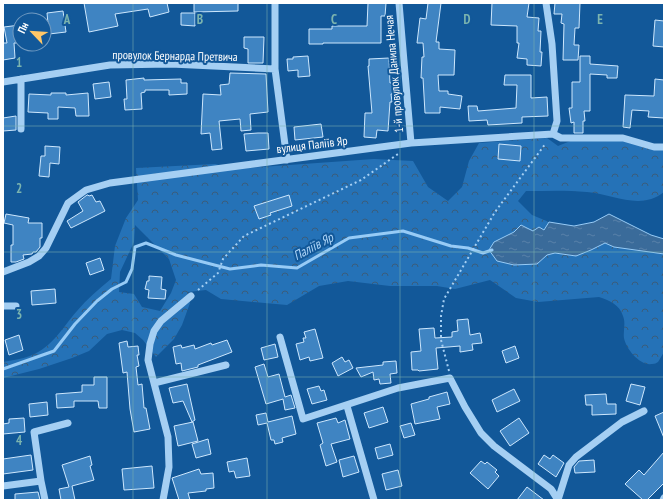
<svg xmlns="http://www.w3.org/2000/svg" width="667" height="503" font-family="'PT Sans Narrow',sans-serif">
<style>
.forest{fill:url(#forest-crowns);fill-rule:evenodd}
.water{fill:url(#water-ripples);stroke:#97cbf6}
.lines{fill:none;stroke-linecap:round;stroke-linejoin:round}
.stream{stroke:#97cbf6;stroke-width:3}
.building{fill:#3f84c2;stroke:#cde7fd}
.path{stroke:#a5cff3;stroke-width:2;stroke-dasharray:2 3;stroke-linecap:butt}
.minor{stroke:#a5cff3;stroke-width:7}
.grid{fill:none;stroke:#7bb4af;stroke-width:1;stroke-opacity:0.55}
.labels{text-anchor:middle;stroke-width:4;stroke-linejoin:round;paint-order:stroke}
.street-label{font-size:12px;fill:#fff;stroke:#125899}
.water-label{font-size:13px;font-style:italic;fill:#b2d8fa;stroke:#125899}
.grid-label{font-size:13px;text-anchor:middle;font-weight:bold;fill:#7bb4af;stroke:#125899;stroke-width:4;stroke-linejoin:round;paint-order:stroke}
</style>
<defs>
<pattern id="forest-crowns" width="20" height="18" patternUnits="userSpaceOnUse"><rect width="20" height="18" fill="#2572b7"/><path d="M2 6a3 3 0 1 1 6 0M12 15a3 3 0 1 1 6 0" fill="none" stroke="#3a5d7c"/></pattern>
<pattern id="water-ripples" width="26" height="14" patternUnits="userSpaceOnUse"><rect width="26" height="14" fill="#3a6b9a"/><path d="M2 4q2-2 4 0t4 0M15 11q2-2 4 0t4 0" fill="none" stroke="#5881a9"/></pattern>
</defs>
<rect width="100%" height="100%" fill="#125899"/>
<path class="forest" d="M547,138l11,8 15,-6h50l41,9v43c-24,19 -50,2 -77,0 -20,-2 -41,-1 -61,-1l-8,10 14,14 17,7 -5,8 -5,-3 -6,4 -12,-6 -7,7 -20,10 43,22 9,-9 9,-2 21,3 15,-6 14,-8 9,5 50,7v98l-6,10c-2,1 -3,2 -6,2 -12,2 -26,-15 -28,-26 -1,-7 2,-15 -1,-22 -3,-11 -14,-16 -24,-19l-61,5 -22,-4 -26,-18 -35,9 -18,-3h-47l-42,-5 -29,5 -32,19 -66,-6 -15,-9 -18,2 2,11 -8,22 -8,14 -18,18 -13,-17 -8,-7 -13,-3 -15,4 -18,17 -17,7 -33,11 -36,9v-16c9,-2 19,-3 27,-6 24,-10 31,-27 47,-45 10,-12 22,-22 34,-32l4,-33 11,-28 12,-18 -2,-32 79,-4 19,5 140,-10 39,2 15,26 20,14 14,-14 7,-26 10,-18zM135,225l34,34 7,21 -5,13 -11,18 -18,-4 -8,-13 -15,-2 1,-20 14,-30z"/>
<path class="water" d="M609,214l42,21 13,4v15l-50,-7 -9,-4 -14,7 -15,6 -21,-3 -8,2 -10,9 -23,1 -17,-4 -8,-11 5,-8 20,-10 7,-7 12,6 6,-4 5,3 5,-8 25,4 20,-4z"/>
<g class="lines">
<path class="stream" d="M3,369l51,-18 21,-27 22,-23 15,-12 14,-7 6,-13 3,-22 11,-4 30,12 54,14 31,-4 36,3 52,-30 54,-7 48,15 17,2 15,5 9,-3"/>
</g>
<path class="building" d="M84,3h83l2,9 -19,5 -2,-8 -33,5 3,12 -29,6z
M194,3h44v8l-44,1z
M368,3h18l-1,13h-4v27h-58v1h-14v-15h23v-3h35z
M428,3h13l-5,39h3v7l16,1 -1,25h-16l1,16h9v3l14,2 -2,13 -20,-2v6h-15l-2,-35h-2l1,-21h2l-1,-14h-6l3,-25 6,1z
M492,3h37l-2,14 12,1 -1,13h3l-1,21h2l-1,14 -14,-1v-6l-10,-1 2,-15h-2v-17l-26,-1z
M555,3h25l-1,25h-4l-1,17h5l-1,15h-15l1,-36 -3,-1 1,-9h-8z
M63,11l3,21 -17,2 -2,-21z
M181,13h14v13l-14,-1z
M655,20l9,1v26l-11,-1z
M20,25v18h-6l1,15 -12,2v-17h4l-3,-16z
M244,37h20l-1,26h-15v-14l-4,-1z
M308,56l2,20 -12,1v-7l-10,1 -1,-12h6v-2z
M580,56h10v8l28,2 -1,12h-10v-3l-17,-1v37h-6l1,10h-2v12h-9v-11l-3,1 -2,-15h3v-26h8z
M389,58l1,25h6v11h-5l1,8h-2l-2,29 -11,-1 -1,8 -12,-1 1,-24h7l-4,-47h1v-7z
M230,73l36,1 2,38 -18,2 1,16 -10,1 -1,-12 -21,2 3,28 -10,1 -2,-17 -9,1 2,-40 18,1 -1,-10 9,-1z
M505,75h26v23l16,-1 1,19 -26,1v6l-34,2 -1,-5 -18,1 -1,-15h9l1,5 38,-3 1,-23h-13z
M144,78v2l37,-1v4h6v11l-18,1v-5h-24v2l-4,1 1,16 -17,1 -1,-11h3l-1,-19z
M655,79l9,1v38l-16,-1 1,-6 -17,-1 -2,18 -7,-1 2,-32 29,1z
M109,82l2,15 -16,2 -2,-15z
M51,93h15v2l22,-2 1,23h-13l-1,-8 -17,-1v12h-10v-6l-20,-1 1,-18 22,1z
M16,116v14l-13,1v-13z
M321,124l2,13 -28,3 -1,-13z
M258,133h10l1,16 -23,2 -2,-17z
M499,144l22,2 -1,15 -22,-2z
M45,146l15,1 -1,17 -9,-1 -1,14 -10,-1 2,-20h4z
M87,195h1l1,1 3,-1 4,7 4,-1 5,10 -34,17 -4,-7 16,-10 -5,-9z
M289,195l3,11 -22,7 1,2 -12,4 -5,-13z
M6,214l23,4 -1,5h14v15h-2v9l-4,5h-3l-1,2 -9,1 1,4 -8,3h-5v-17h2v-20l-9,-2z
M100,258l4,12 -14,5 -4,-12z
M149,276l13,1 -1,12 5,1 -1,9 -17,-1 1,-8 -4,-1 2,-8h2z
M55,289l1,14 -24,2 -1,-14z
M468,319l2,16 10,-2 2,10 -10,1 1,6 -13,2v-6l-24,2 2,21 -19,2 -1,-1h-6l-1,-18 10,-1 -2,-22 15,-1 1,10 17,-1v-5l6,-1 -1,-11z
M315,329l8,29 -13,3 -1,-4 -9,3 -4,-16 8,-2 -1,-4h3l-2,-6z
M19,335l4,15 -14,5 -4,-15z
M227,340l5,12 -34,13v2l-16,4 -1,-8 -5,1 -3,-17 8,-2 1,3 12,-3 1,4 16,-6 1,2z
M127,341l1,6 10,-1 1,9h-2l2,11 -3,1 2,18 4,-1 2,24h2l4,21 -16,3 -4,-23 -3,-37 -4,1 -4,-30z
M275,344l3,13 -14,3 -3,-12z
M515,346l4,12 -13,5 -4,-12z
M342,357l3,5 4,-2 4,8 -15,8 -6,-13z
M396,361l1,12 -7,1 1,9 -11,1 -1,-5 -5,1 -1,-8 -12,5 -5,-9 27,-3v-3z
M264,364l4,13 11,-3 6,23 6,-2 4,13 -10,2 -2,-11 -17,5 -11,-37z
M94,377h13v31h-8l-1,-7h-24v6l-17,1 -1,-14 26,-2v-7h12z
M187,384l8,36 -3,2 -9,-21 -10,2 -4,-15z
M631,384l14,3 -5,18 -14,-4z
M319,386l2,5 3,-1 3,10 -15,4 -5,-15z
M514,389l6,12 -23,11 -5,-12z
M447,392l3,12 -13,3 3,12 -25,5 -4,-20 18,-5v-2z
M606,394l1,10h9v10l-24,1v-10h-6l-1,-10z
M47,402l1,13 -18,2 -1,-13z
M383,407l5,15 -19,6 -5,-15z
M664,412v26l-9,-22z
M266,413l2,9 24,-6 4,18 -14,4 1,4 -8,2 -1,-4h-3l-4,-17 -9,2 -2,-10z
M24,418l1,14 -22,2v-10l6,-1v-4z
M336,418l2,5 7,-3 5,19 -19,5 6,18 -11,4 -6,-21 3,-2 -6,-20z
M519,418l10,15 -19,13 -10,-15z
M193,422l5,19 -20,5 -4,-20z
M411,423l4,12 -11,3 -4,-12z
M208,439l3,15 -15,4 -4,-14z
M390,444l3,11 -15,4 -3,-11z
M664,452v31l-17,17h-4l-18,-16 14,-14 5,5z
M31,455l2,15 -30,4v-15z
M544,455l6,4 3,-4 11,8 -8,14 -18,-13z
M90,456l2,9 -2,1 4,14 -22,6 3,14h-14l-2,-11 10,-2 -7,-22z
M354,456l5,16 -16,5 -4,-17z
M247,458l3,18 -14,2 -2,-7 -5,1 -2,-10z
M594,460l1,12 -20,1 -1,-6 5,-6z
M481,461l4,3 2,-2 10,8 -2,2 4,4 -11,13 -18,-16z
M152,466l2,22 -30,2 -2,-21z
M199,469l2,5 12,-1 1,15 -8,1v2l-18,2 2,7h-11l-7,-22z
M398,470l4,16 -16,4 -4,-16z
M527,487l17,13h-27z
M38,492l2,8h-25v-6z"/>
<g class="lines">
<path class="path" d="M198,290l20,-17 5,-14 21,-23 117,-56 37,-26
M449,371l-8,-31v-24l3,-17 51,-87 51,-69"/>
<path class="minor" d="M275,3v66l12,91
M399,3l12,140
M546,3l6,41 5,77 -4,13
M3,82l107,-17 61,-1 104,5
M21,129v-50
M3,272l26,-10 10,-6 7,-8 22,-45 18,-13 24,-7 301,-40 142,-9 8,4h62l31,9h10
M3,306h13
M280,337l23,82 95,-31 52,-10 15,29 16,26 13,13 57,43 7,11
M154,383l72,-18
M347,406l27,94
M3,486l38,-5
M45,500l-4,-19 -7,-49 34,-9
M163,500l6,-33 -1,-30 -20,-77 2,-16 4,-13 7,-10 30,-25
M558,500l11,-35 7,-8 46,-35 22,-11
M663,500l1,-2"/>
</g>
<path class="grid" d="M133,3v497M267,3v497M400,3v497M534,3v497M3,126h661M3,252h661M3,377h661"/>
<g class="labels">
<g class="street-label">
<text transform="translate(175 56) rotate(1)" y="4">провулок Бернарда Претвича</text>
<text transform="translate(394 74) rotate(-95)" y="4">1-й провулок Данила Нечая</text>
<text transform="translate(312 145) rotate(-7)" y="4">вулиця Паліїв Яр</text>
</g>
<g class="water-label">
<text transform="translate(313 246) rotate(-28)" y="5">Паліїв Яр</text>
</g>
</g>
<g class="grid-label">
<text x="67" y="24">A</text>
<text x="200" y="24">B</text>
<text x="334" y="24">C</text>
<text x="467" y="24">D</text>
<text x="600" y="24">E</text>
<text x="19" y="67">1</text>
<text x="19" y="193">2</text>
<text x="19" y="319">3</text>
<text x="19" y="445">4</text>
</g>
<rect width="667" height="503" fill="none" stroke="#ffffff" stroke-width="8"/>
<g transform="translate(32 32) rotate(295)"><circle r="19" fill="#125899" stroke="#719bc2"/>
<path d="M0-3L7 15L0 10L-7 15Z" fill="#ffc768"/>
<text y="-6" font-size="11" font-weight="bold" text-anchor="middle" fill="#ffffff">Пн</text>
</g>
</svg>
